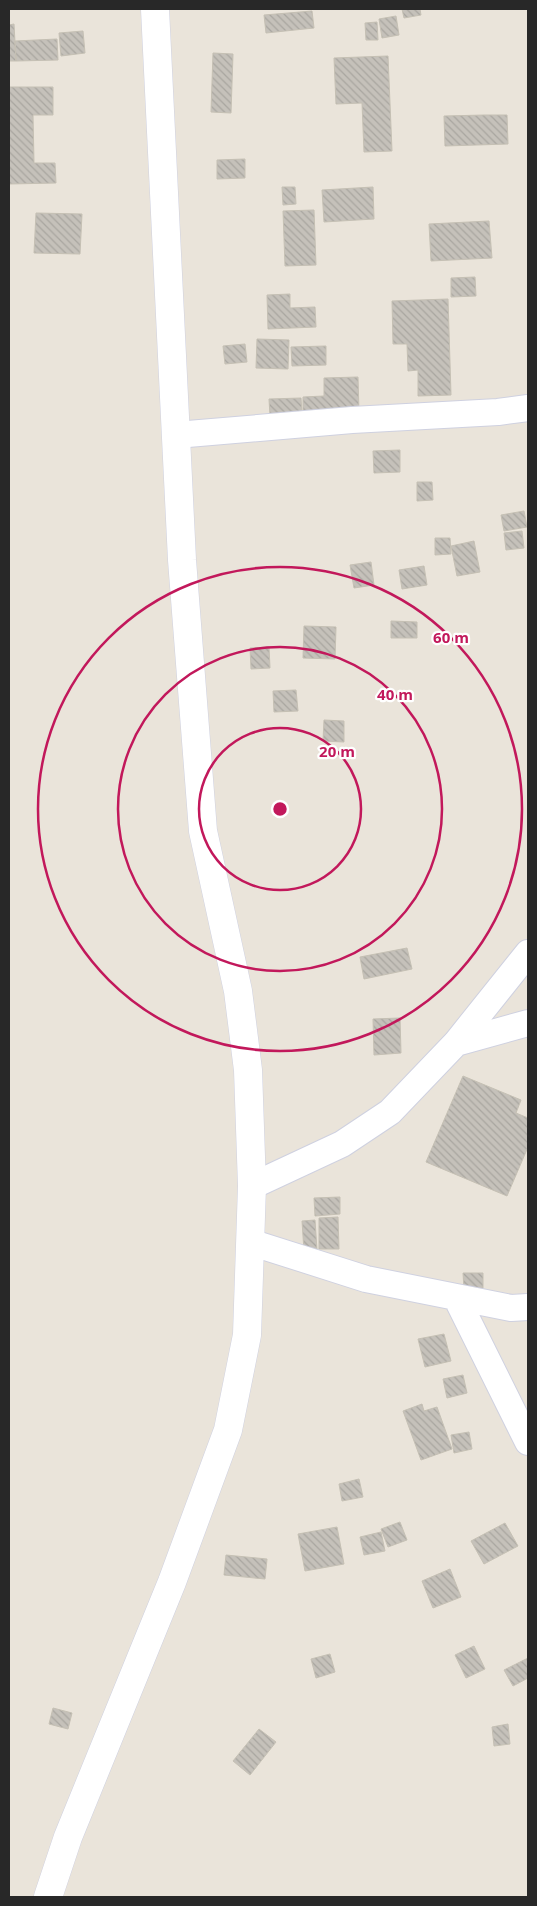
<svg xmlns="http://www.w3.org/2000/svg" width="537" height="1906" font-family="'Open Sans',sans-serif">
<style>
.building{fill:url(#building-back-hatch);stroke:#c5c0b4}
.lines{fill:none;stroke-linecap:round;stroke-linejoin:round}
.minor-casing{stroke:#cfd1e0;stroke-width:28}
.secondary-casing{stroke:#cfd1e0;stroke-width:29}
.minor{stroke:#fff;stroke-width:26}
.secondary{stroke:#fff;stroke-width:28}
.ring{fill:none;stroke:#c2185b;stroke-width:2.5}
.centre{fill:#c2185b;stroke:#fff;stroke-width:2.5}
.ring-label{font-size:15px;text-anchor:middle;font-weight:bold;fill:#c2185b;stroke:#fff;stroke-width:4.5;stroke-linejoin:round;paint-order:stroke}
</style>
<defs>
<pattern id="building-back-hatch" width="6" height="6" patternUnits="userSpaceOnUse" patternTransform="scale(1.25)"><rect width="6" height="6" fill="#c5c1ba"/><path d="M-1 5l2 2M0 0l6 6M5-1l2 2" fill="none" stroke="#a9a6a0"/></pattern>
</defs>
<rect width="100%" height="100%" fill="#eae4da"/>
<path class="building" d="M402,9h18l1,6 -17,3z
M312,11l2,17 -48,5 -2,-18z
M396,16l3,19 -17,3 -3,-19z
M377,22l1,18h-12l-1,-17z
M14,24l2,37h-7v-36z
M83,31l2,22 -24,3 -2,-23z
M57,39l1,21 -42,1 -1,-20z
M213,53l20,1 -2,59 -20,-1z
M388,56l4,95 -28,1 -2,-49 -26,1 -2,-46z
M9,87h44v28h-20l1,48h21l1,20 -47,1z
M485,115h22l1,29 -63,2 -1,-30z
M245,159v19l-28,1v-19z
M282,187h13l1,17 -13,1z
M373,187l1,32 -50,3 -2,-32z
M314,210l2,55 -31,1 -2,-55z
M36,213l46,1 -2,40 -46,-1z
M489,221l3,37 -61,3 -2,-37z
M475,277l1,19 -25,1v-19z
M290,294v14l25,-1 1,20 -48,2 -1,-34z
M448,299l3,96 -33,1v-26l-10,1 -1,-27h-14l-1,-43z
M257,339l32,1 -1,29 -32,-1z
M245,344l2,18 -22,2 -2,-18z
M326,346v19l-34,1 -1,-19z
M358,377l1,35 -56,1v-16l21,-1v-18z
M301,398l1,17 -32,1 -1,-17z
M400,450v22l-26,1 -1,-22z
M417,482h15l1,18 -16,1z
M524,511l3,16 -23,4 -3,-16z
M522,531l2,17 -18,2 -2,-17z
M435,538h15l1,16 -16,1z
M474,541l6,31 -23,4 -6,-30z
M371,562l3,23 -20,3 -4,-23z
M424,566l3,19 -25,4 -3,-19z
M391,621l26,1v16h-26z
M304,626l32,1 -1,32 -32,-1z
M269,647l1,21 -19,1 -1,-21z
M296,690l2,21 -24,1 -1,-21z
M324,720l20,1v21l-21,-1z
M407,948l5,21 -48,10 -4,-22z
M400,1018l1,35 -27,2 -1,-36z
M463,1076l58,24 -5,13 12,5v29l-21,49 -81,-34z
M340,1197v17l-25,2 -1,-18z
M338,1217l1,32h-20v-31z
M315,1220l2,30 -13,1 -2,-30z
M463,1273h20v15l-19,1z
M444,1334l7,27 -26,6 -7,-28z
M463,1375l4,18 -20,5 -4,-19z
M422,1404l2,7 13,-4 15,42 -31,11 -18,-49z
M469,1432l3,17 -18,4 -3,-18z
M359,1479l4,18 -21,4 -3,-17z
M400,1522l7,18 -19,7 -7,-18z
M505,1523l13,23 -34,18 -13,-23z
M337,1527l7,37 -39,7 -7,-37z
M381,1532l4,19 -21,4 -4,-18z
M226,1555l41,4 -2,20 -41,-4z
M450,1569l11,28 -28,11 -11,-27z
M474,1646l11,23 -19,9 -11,-23z
M330,1654l5,18 -19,6 -5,-19z
M528,1658v20l-15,8 -9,-16z
M53,1708l19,5 -4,16 -19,-5z
M508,1724l2,20 -16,2 -2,-19z
M259,1729l17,13 -26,33 -17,-14z"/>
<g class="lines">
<defs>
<path id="minor" d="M176,435l176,-15 146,-8 30,-4
M456,1043l72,-20
M252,1186l90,-42 48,-32 66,-69 72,-90
M250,1242l116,37 145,29 17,-1
M456,1297l72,145"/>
<path id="secondary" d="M48,1897l20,-60 104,-255 56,-152 19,-95 5,-149 -4,-116 -10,-79 -35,-160 -21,-271 -27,-551"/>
</defs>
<use href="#minor" class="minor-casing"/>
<use href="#secondary" class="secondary-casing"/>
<use href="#minor" class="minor"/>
<use href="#secondary" class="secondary"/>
</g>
<g class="ring">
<circle cx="280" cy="809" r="81"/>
<circle cx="280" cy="809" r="162"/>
<circle cx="280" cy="809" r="242"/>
</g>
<circle cx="280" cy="809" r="8" class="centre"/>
<g class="ring-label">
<text x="451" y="643">60 m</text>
<text x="395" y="700">40 m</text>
<text x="337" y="757">20 m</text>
</g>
<rect width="537" height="1906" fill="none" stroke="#282828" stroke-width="20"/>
</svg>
